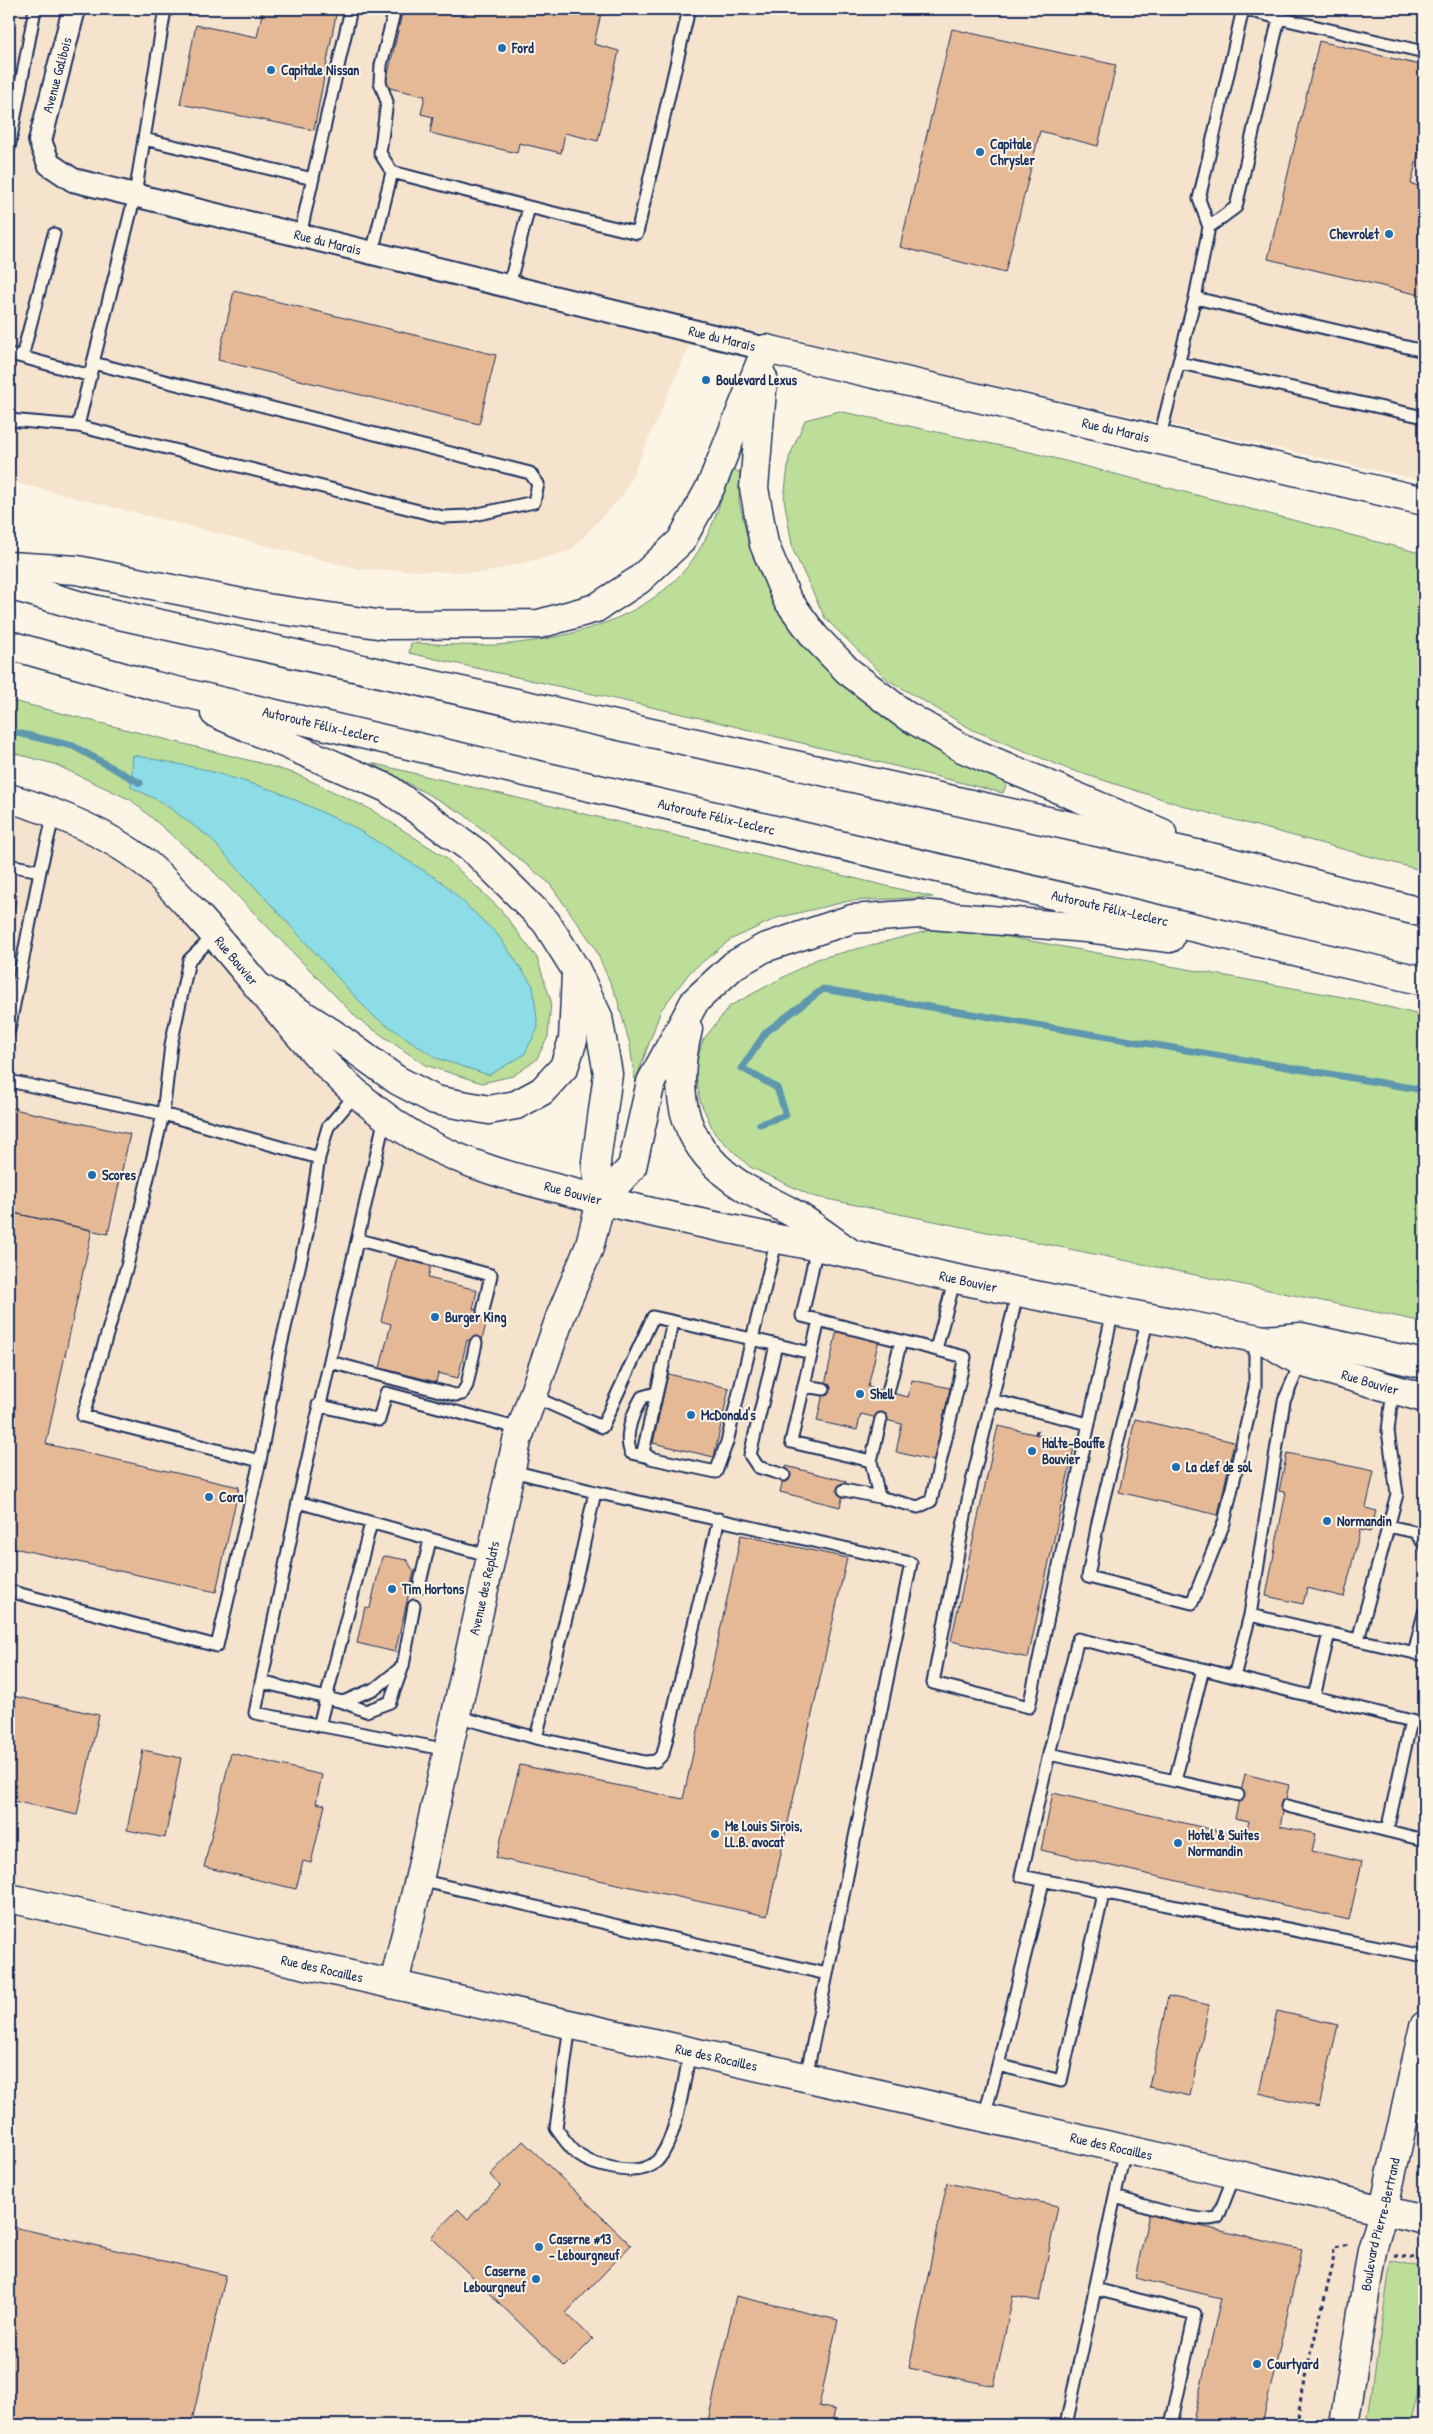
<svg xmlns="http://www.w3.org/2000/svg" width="1433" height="2434" font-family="'Patrick Hand',sans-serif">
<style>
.built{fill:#f5e3cd}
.green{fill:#bcde98;stroke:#6c867b}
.water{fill:#8cdde5;stroke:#5f97af}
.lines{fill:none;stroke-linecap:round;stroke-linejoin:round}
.stream{stroke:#5f97af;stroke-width:7}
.building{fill:#e6b996;stroke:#1b2f5e}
.lane-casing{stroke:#1b2f5e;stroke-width:15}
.street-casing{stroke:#1b2f5e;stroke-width:26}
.secondary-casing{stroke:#1b2f5e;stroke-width:31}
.highway-casing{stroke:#1b2f5e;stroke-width:31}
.path{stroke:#1b2f5e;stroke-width:3;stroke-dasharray:4 4;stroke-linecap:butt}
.lane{stroke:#fcf5e5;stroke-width:11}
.street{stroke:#fcf5e5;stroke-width:22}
.secondary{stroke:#fcf5e5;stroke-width:28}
.highway{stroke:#fcf5e5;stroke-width:28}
.poi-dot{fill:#1f6fb2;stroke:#fcf5e5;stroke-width:2}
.labels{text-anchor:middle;stroke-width:4;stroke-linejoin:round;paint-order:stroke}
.poi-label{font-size:14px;font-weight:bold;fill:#1b2f5e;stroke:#fcf5e5;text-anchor:start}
.street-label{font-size:14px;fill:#1b2f5e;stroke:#fcf5e5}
</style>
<rect width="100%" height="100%" fill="#fcf5e5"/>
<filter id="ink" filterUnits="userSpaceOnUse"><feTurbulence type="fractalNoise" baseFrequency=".02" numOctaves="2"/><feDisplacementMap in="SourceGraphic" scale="10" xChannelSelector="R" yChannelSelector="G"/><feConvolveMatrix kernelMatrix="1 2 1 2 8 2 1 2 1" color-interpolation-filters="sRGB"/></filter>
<g filter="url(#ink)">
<path class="built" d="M9,9h1415v472l-723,-161 -77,174 -54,57 -86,22 -125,-4 -350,-88z
M9,798l94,38 216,221 140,101 804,182 161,52v1033h-1415z"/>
<path class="green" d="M839,411l195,42 390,101v317l-227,-61 -129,-41 -95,-39 -85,-50 -63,-62 -32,-68 -9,-51 5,-41 16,-38z
M730,469l10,3 -1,29 10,44 22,53 34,44 203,139 -5,12 -294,-73 -300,-67 2,-10c32,1 66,4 98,1 70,-7 152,-30 190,-94 16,-25 23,-53 31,-81z
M9,700l251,63 36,11 74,35 75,48 56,53 36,48 14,43 -3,36 -12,23 -23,16 -31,7 -57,-18 -67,-46 -147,-150 -80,-69 -77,-36 -45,-12z
M371,763l562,134 -84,4 -72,17 -47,22 -40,32 -29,38 -26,72 -5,-37 -13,-47 -23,-52 -45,-63 -87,-70z
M947,926l413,74 64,16v306l-612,-126 -62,-29 -35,-33 -15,-33 -5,-34 8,-27 27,-34 87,-47z
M1391,2260l33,8v101l-14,56h-43z"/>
<path class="water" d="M133,755l70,14 73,22 76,35 90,56 56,53 35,51 5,42 -14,27 -35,20 -53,-17 -64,-43 -163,-178 -46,-34 -32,-16z"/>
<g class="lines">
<path class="stream" d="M9,731l64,15 67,37
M760,1124l26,-9 -9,-27 -35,-20 24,-36 57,-43 601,101"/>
</g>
<path class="building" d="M263,9h74l-23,121 -134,-26 16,-79 61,12z
M403,9h199l-8,35 25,7 -21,90 -33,-8 -4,20 -42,-10 -2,10 -87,-20 3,-16 -12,-3 4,-18 -40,-9z
M952,29l164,36 -18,81 -58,-15 -35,142 -105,-26z
M1319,41l105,25v63l-13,55 13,3v109l-156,-37z
M234,291l262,64 -17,69 -261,-64z
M9,893l8,2 -8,39z
M9,1108l121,26 -22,100 -99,-22z
M9,1212l83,18 -46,214 193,43 -23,105 -207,-45z
M397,1257l34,8 -3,13 49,12 -4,19 16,3 -8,32 -14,-4 -9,38 -20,-5 -2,9 -56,-14 11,-44 -10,-3z
M837,1330l42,9 -11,48 40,10 4,-17 38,8 -16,73 -38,-9 6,-28 -41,-10 -4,16 -40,-9z
M668,1374l61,14 -15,69 -61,-14z
M1135,1419l99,23 -16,73 -99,-23z
M998,1426l77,17 -47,215 -77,-17z
M1287,1453l87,18 -8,37 10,3 -6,21 -10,-2 -16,67 -37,-9 -4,16 -37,-8 20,-104 -7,-1z
M786,1466l60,15 -6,26 -60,-15z
M741,1535l106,23 -80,358 -271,-58 24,-93 163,34z
M385,1556l22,4 7,12 -19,80 -38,-9 8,-36 5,1 12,-51z
M9,1695l90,20 -22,100 -68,-15z
M143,1750l38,8 -16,80 -38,-8z
M231,1753l91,22 -6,28 9,2 -14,58 -8,-2 -7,28 -92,-22z
M1245,1774l44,11 -9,41 36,8 -4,17 50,11 -13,58 -308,-70 12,-57 192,44 4,-16 -14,-3z
M1168,1996l41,9 -19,91 -41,-9z
M1277,2011l61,14 -19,82 -60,-14z
M523,2141l108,104 -65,68 27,26 -28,28 -134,-130 27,-28 10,10 32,-33 -10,-11z
M947,2183l111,23 -19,95 -26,-5 -19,90 -85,-18z
M1149,2214l153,36 -40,175h-70l29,-127 -86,-20z
M9,2226l217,49 -35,150h-182z
M736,2296l102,24 -19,86 16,4 -4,15h-124z"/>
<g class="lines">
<defs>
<path id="lane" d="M1279,18l145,34
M144,139l169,40
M9,148l26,-139
M392,172l-12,-19 7,-51 -7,-20 1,-17 14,-56
M529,207l108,26 52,-224
M1209,227l-10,-28 44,-190
M54,234l-32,123 69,19
M300,235l51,-226
M372,253l20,-81 137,35 -20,79
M1195,298l229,53
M9,354l13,3
M93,363l-15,63 365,91 26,-1 65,-14 4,-18 -8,-11 -437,-110 42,-168 30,-186
M1180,363l244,54
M9,420l69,6
M1159,440l36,-142 14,-71 27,-20 43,-189 -36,-9
M9,865l31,6
M214,936l-25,24 -18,85 -8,69 156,44
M9,1030l31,-159 14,-57
M9,1081l154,33 -36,152 -44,150 177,45 19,-107 28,-121 12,-75 9,-31 28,-33
M385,1117l-87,385 193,54
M359,1240l132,35 -8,36
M817,1247l-15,69 163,41 -34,144 -13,6 -39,-10 -8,-36
M1018,1291l-48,199 -37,193 96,24 84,-397
M1148,1318l-50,204 -10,55 104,26 32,-80 31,-136v-49
M819,1320l-28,122 80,19 10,-42
M673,1322l-30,130 7,6 66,14 11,-30 25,-103 59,14
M776,1345l-26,110 8,12 26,8
M936,1349l19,-71
M330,1362l125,33 7,-1 5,-9 9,-42
M1301,1362l-17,39 -34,214 108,25
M804,1386l20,3
M1393,1389l-5,42 9,63 -39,146 66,15
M888,1392l13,-51
M532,1396l70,31 51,-110 99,22 25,-100
M991,1400l98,24
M318,1405l61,15 7,-27 134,36
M649,1457l-18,-4c-8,-18 2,-40 11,-56l14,-4
M509,1470l86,22 316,71 -105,514
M844,1490l35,7
M595,1492l-16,74 -43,172 109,24 11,-1 7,-7 56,-235
M298,1502l-43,211 193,37
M1388,1526l27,6 9,12
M419,1587l11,-47
M9,1591l208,55 43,-185
M1250,1615l-16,62 190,47
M1414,1653l10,-40
M1234,1677l-31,-8 -28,112 63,14
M261,1682l82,20 23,9 24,-9 13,-36 11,-60
M1314,1697l15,-64
M343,1702l33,-14 27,-22
M456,1716l80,22
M319,1726l52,-203
M1049,1754l-28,122 403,80
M1175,1781l-126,-27 29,-115 125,30
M1287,1806l137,34
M1387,1831l24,-110
M419,1880l408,94
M1043,1882l-45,183 63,16 42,-187
M570,2025l-14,103c18,26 25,34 57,40 15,3 33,4 44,-7 20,-21 27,-81 33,-110
M984,2117l14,-52
M1116,2197c20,6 85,29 102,20l17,-43
M1095,2289l100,25 -24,111
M1066,2425l59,-276"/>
<g id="street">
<path id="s1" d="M74,9l-34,132 9,23 24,16 693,169"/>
</g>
<g id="secondary">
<path id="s2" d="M766,349l658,152"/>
<path id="s3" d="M9,798c47,14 94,33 134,63 20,16 38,37 55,55 70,77 131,173 225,225 44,24 91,37 140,49 84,23 170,40 256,57 46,9 92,22 138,32 102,22 204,41 307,61l37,-3 123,27"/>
<path id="s4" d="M1264,1340l37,22 123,36"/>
<path id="s5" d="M9,1898l1226,276 189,46"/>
<path id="s6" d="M394,1983l25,-103 98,-439 44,-126 28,-67 12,-47"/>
<path id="s7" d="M1344,2425l28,-175 12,-42 40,-182"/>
</g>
<g id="highway">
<path d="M763,378l-9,110 10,56 23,55 28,38 33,34 56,43 58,34 200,85"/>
<path d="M9,566l68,4 190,38 117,17 155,-1 57,-16 43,-28 42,-39 30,-55 55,-137"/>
<path d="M9,585l79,23 1135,252 201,53"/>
<path id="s8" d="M9,645l146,41 1269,295"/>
<path d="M215,713l172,75 90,65 69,69 30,48 22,47 10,57 -12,88 5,39"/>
<path d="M261,988l71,45 65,47 38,20 54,10 27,-5 26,-14 22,-24 9,-27 3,-66"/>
<path d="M688,1029c-17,69 -5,120 57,159 14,8 29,15 44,23 22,12 42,29 63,43"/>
<path d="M601,1201l31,-34 19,-85 44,-81 39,-36 30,-17 88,-29 67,-5 167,14 84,10"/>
</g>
</defs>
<use href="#lane" class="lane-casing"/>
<use href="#street" class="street-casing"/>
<use href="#secondary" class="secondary-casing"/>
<use href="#highway" class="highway-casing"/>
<path class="path" d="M1036,1434l2,-7
M1395,2255l29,4
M1297,2425l5,-36 31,-125 1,-17 16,-3"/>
<use href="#lane" class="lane"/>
<use href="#street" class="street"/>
<use href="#secondary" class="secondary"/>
<use href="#highway" class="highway"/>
</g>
</g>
<g class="poi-dot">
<circle cx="502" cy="48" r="5"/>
<circle cx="271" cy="70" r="5"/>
<circle cx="980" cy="152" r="5"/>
<circle cx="1389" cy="234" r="5"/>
<circle cx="706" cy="380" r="5"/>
<circle cx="92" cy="1175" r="5"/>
<circle cx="435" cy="1317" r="5"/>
<circle cx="860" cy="1394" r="5"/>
<circle cx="691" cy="1415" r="5"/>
<circle cx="1032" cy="1451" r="5"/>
<circle cx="1176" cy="1467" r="5"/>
<circle cx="209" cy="1497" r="5"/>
<circle cx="1327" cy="1521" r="5"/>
<circle cx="392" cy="1589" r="5"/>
<circle cx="715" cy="1834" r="5"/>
<circle cx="1178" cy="1843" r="5"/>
<circle cx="539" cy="2247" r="5"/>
<circle cx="536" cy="2279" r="5"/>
<circle cx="1257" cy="2364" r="5"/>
</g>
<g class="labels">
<g class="poi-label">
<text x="512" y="53">Ford</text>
<text x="281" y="75">Capitale Nissan</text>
<text x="990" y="149">Capitale<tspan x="990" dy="16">Chrysler</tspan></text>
<text x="1379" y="239" text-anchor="end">Chevrolet</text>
<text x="716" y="385">Boulevard Lexus</text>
<text x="102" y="1180">Scores</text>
<text x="445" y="1322">Burger King</text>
<text x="870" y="1399">Shell</text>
<text x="701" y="1420">McDonald's</text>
<text x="1042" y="1448">Halte-Bouffe<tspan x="1042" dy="16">Bouvier</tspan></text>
<text x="1186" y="1472">La clef de sol</text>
<text x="219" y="1502">Cora</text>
<text x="1337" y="1526">Normandin</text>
<text x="402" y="1594">Tim Hortons</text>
<text x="725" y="1831">Me Louis Sirois,<tspan x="725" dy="16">LL.B. avocat</tspan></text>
<text x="1188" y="1840">Hotel &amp; Suites<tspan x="1188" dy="16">Normandin</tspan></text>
<text x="549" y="2244">Caserne #13<tspan x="549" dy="16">- Lebourgneuf</tspan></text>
<text x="526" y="2276" text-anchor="end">Caserne<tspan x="526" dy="16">Lebourgneuf</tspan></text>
<text x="1267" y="2369">Courtyard</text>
</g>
<g class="street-label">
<text transform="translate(57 75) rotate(-75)" y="5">Avenue Galibois</text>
<text dy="5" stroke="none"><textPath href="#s1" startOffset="452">Rue du Marais</textPath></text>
<text dy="5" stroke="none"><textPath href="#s1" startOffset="858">Rue du Marais</textPath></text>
<text dy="5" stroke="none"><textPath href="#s2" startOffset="359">Rue du Marais</textPath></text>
<text dy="5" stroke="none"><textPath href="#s8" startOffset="322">Autoroute Félix-Leclerc</textPath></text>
<text dy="5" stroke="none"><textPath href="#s8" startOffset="728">Autoroute Félix-Leclerc</textPath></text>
<text dy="5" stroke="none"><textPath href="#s8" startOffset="1132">Autoroute Félix-Leclerc</textPath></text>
<text dy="5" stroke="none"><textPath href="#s3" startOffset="286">Rue Bouvier</textPath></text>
<text dy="5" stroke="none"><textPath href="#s3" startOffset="706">Rue Bouvier</textPath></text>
<text dy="5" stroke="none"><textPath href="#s3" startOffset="1111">Rue Bouvier</textPath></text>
<text dy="5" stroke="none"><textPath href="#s4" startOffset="115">Rue Bouvier</textPath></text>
<text dy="5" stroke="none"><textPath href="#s6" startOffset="405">Avenue des Replats</textPath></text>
<text dy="5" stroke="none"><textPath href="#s5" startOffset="321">Rue des Rocailles</textPath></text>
<text dy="5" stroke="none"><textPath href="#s5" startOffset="725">Rue des Rocailles</textPath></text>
<text dy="5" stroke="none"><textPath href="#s5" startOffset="1130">Rue des Rocailles</textPath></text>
<text dy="5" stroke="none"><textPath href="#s7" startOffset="204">Boulevard Pierre-Bertrand</textPath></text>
</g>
</g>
<rect width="1433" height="2434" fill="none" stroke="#fcf5e5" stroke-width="30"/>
<rect x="15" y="15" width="1403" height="2404" fill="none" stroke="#1b2f5e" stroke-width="2" filter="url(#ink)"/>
</svg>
